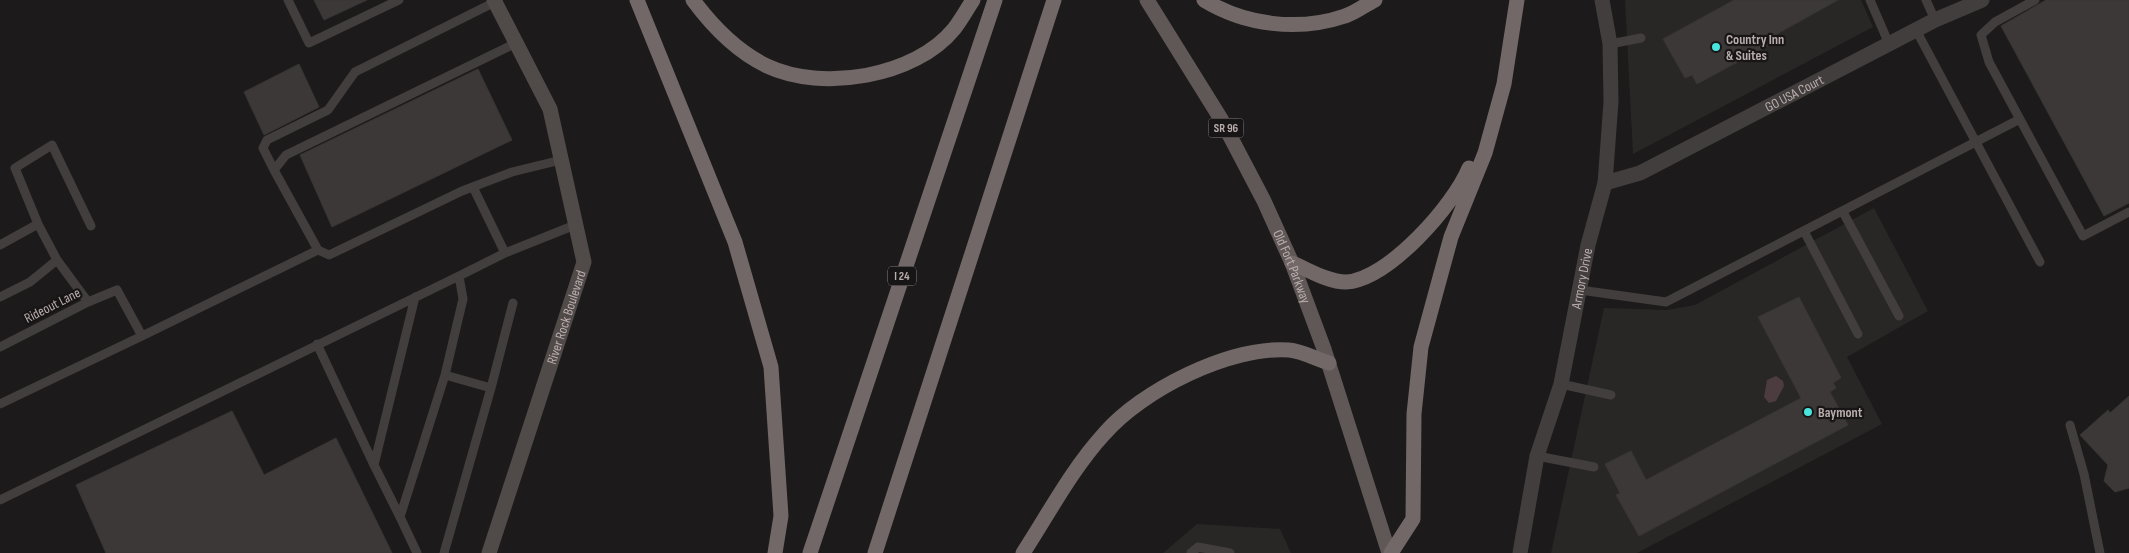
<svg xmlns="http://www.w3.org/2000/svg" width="2129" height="553" font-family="'Sofia Sans Condensed',sans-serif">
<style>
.built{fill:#292726}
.water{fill:#4c3c3f}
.building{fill:#3b3837;stroke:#383534}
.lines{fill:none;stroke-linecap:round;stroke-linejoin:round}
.lane{stroke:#423e3d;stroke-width:9}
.street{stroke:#423e3d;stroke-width:15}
.secondary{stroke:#504a49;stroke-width:15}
.primary{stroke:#5f5857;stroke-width:15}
.highway{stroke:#716867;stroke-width:15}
.poi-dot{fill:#4ae4de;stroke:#171515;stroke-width:2}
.labels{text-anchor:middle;stroke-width:4.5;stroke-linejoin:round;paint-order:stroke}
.shield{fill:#171515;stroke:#897f7f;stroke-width:1}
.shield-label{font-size:12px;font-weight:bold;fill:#baadad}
.poi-label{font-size:14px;font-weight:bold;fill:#baadad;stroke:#171515;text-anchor:start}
.street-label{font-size:14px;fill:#baadad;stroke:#171515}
</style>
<rect width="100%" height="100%" fill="#1c1a1a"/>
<path class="built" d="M1625,0h236l12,27 -240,127z
M1874,208l54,103 -81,46 35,67 -245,129h-86l53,-245 63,2 28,-5z
M1197,524l83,5 11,24h-128z"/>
<path class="water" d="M1776,376l7,5 1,5 -8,15 -7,2 -5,-6 3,-17z"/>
<path class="building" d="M314,0h53l-43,20z
M1734,0h104l-61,34 3,5 -83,45 -5,-9 -7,3 -22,-39z
M2046,0h83v203l-25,13 -103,-190z
M299,64l20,43 -55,28 -20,-43z
M478,69l34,71 -180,87 -32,-72z
M1799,297l42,81 -8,5 3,5 -6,4 18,33 -209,111 -23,-41 4,-2 -15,-29 26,-13 15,29 155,-82 -43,-81z
M2129,396v92l-14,4 -11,-11 4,-16 -28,-30 28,-25 2,3z
M232,411l32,64 72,-37 56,115h-286l-30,-68z"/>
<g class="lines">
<path class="lane" d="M288,0l21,43 90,-43
M1870,0l19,44
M1926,0l9,20
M2035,0l-40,22 -14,13 8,27 94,174 46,-24
M1916,30l124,232
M516,43l-230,112 -12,15 44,80 11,5 133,-64 50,-19 49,-12
M1610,44l31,-6
M274,170l-11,-22 4,-8 61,-30 27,-38 140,-70
M473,187l32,66
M1843,212l56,104
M1804,231l54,103
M0,245l38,-21
M1580,290l86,12 354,-183
M0,297l30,-15 27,-22
M88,302l-31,-42 -19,-36 -23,-56 37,-23 39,81
M317,344l57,121 41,-168
M0,347l88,-45 29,-12 25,46 176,-86
M1561,384l50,11
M491,388l22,-85
M0,404l142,-68
M2070,425l14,49 16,79
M1537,456l57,11
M374,465l26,52
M0,500l459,-224
M417,553l-17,-36 45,-142
M444,553l47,-165 -46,-13 18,-76 -4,-23 46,-23 70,-28
M1191,553l7,-6 32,6"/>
<g class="street">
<path id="s1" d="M1605,183l35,-10 295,-153 47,-20"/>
<path id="s2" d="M1520,553l17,-97 24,-72 27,-139 17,-62 6,-81 -1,-58 -8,-44"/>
</g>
<path class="secondary" id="s3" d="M489,553l95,-291 -34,-153 -56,-109"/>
<path class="primary" id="s4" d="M1147,0l74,119 43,82 28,62 32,86 65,204"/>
<path class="highway" d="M637,0l98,242 36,125 10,149 -6,37
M693,0c20,27 43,51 74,66 55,26 148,11 187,-37 7,-9 13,-20 19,-29
M1204,0c41,25 94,32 141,16 10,-3 20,-11 30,-16
M1292,263c17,7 36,19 54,19 42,-2 108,-77 123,-114
M810,553l185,-553
M875,553l179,-553
M1023,553c26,-40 49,-84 81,-119 38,-44 126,-88 185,-84 13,1 27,9 40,13
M1391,553l22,-34 1,-105 7,-67 30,-110 34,-84 19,-69 13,-84"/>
</g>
<g class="poi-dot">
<circle cx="1716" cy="47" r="5"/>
<circle cx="1808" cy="412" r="5"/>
</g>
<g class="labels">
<g class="shield">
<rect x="1208.5" y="118.5" width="35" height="19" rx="4"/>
<rect x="888" y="266.5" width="28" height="19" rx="4"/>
</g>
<g class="shield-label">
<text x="1226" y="132">SR 96</text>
<text x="902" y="280">I 24</text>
</g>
<g class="poi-label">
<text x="1726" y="44">Country Inn<tspan x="1726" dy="16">&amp; Suites</tspan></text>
<text x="1818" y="417">Baymont</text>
</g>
<g class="street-label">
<text dy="5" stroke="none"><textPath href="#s1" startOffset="210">GO USA Court</textPath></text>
<text dy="5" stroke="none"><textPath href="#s4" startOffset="304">Old Fort Parkway</textPath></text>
<text dy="5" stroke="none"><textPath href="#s2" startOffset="282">Armory Drive</textPath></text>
<text transform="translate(52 305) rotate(-27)" y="5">Rideout Lane</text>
<text dy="5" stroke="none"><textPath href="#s3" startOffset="248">River Rock Boulevard</textPath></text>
</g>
</g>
</svg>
